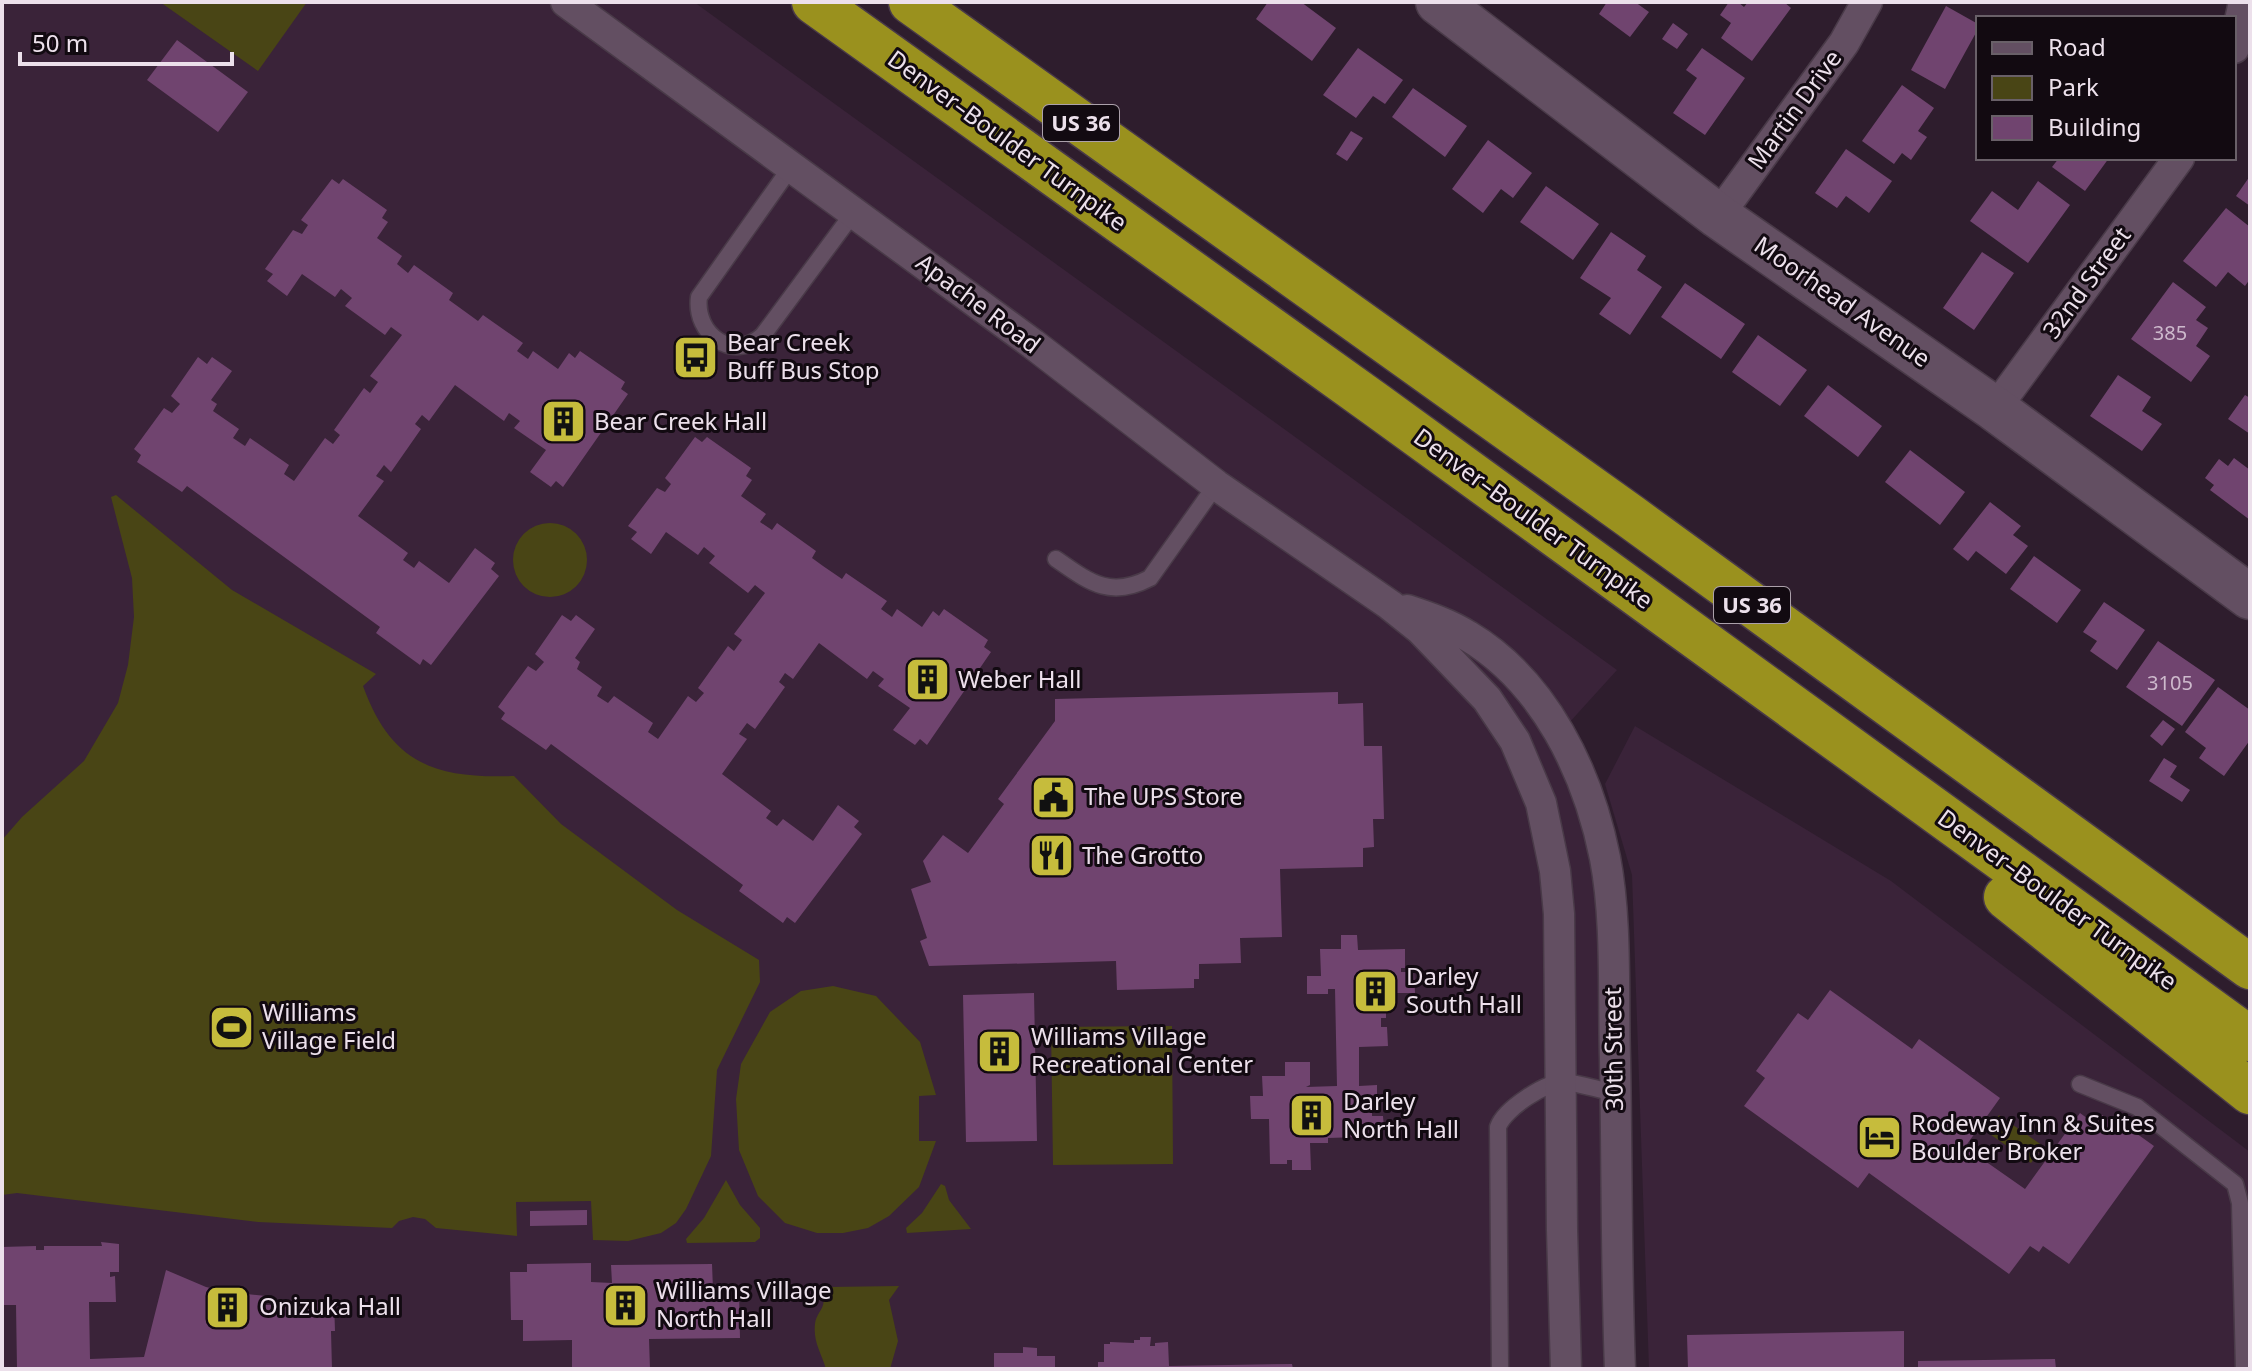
<svg xmlns="http://www.w3.org/2000/svg" width="2252" height="1371" font-family="'Noto Sans',sans-serif">
<style>
.built{fill:#3a2339}
.green{fill:#494515}
.building{fill:#70446f}
.lines{fill:none;stroke-linecap:round;stroke-linejoin:round}
.lane-casing{stroke:#493a48;stroke-width:19}
.street-casing{stroke:#493a48;stroke-width:33}
.secondary-casing{stroke:#493a48;stroke-width:47}
.highway-casing{stroke:#493a48;stroke-width:47}
.lane{stroke:#634f62;stroke-width:16}
.street{stroke:#634f62;stroke-width:30}
.secondary{stroke:#634f62;stroke-width:44}
.highway{stroke:#9a911e;stroke-width:44}
.labels{text-anchor:middle;stroke-width:6;stroke-linejoin:round;paint-order:stroke}
.number-label{font-size:20px;fill:#cdb9cc}
.shield{fill:#120a11;stroke:#aba0aa;stroke-width:2}
.shield-label{font-size:22px;font-weight:bold;fill:#ece0eb}
.street-label{font-size:24px;fill:#ece0eb;stroke:#120a11}
.poi-label{font-size:24px;fill:#ece0eb;stroke:#120a11;text-anchor:start}
</style>
<rect width="100%" height="100%" fill="#2e1d2d"/>
<path class="built" d="M2,2h692l923,668 -49,54 46,150 15,495h-1627z
M1635,726l256,155 359,271v217h-601l-17,-494 -27,-91z"/>
<path class="green" d="M160,2h147l-49,69z
M116,495l116,95 144,84 -13,12c28,78 73,93 151,90l47,48 116,86 82,50 1,22 -43,88 -6,86 -25,53 -10,14 -15,10 -33,8 -35,-1 -2,-39 -75,1 1,34 -81,-8 -11,-9 -12,-2 -14,4 -7,7 -134,-6 -241,-29 -15,2v-355l20,-23 62,-56 34,-58 10,-38 6,-48 -2,-39 -21,-81z
M513 560a37 37 0 1 1 74 0a37 37 0 1 1-74 0Z
M833,986l43,10 44,46 16,53 -17,1v45h17l-17,46 -30,29 -21,12 -25,5h-26l-32,-10 -27,-27 -19,-46 -3,-51 5,-35 29,-52 31,-21z
M1172,1026l1,138 -120,1 -2,-138z
M1999,1115l44,31 -12,17 -44,-31z
M726,1180l14,25 20,23v10l-5,4 -68,1 -1,-4 18,-21z
M941,1184l4,2 4,14 22,29 -64,4 -1,-5 16,-15z
M899,1286l-10,14 9,41 -8,28h-64c-5,-17 -13,-27 -11,-45 1,-13 14,-17 6,-31l8,-6z"/>
<path class="building" d="M1268,2h33l35,26 -24,33 -56,-42z
M1607,2h28l14,10 -19,25 -31,-23z
M1729,2h9l6,5 4,-5h36l7,6 -39,53 -31,-23 10,-15 -11,-8z
M1946,6l32,18v5l-33,60 -34,-19z
M1673,23l15,11 -11,15 -15,-10z
M177,40l71,52 -30,40 -71,-52z
M1358,48l45,32 -18,24 -12,-8 -17,22 -33,-23z
M1702,48l43,30 -40,57 -32,-22 24,-35 -11,-8z
M1902,85l32,23 -16,23 9,6 -16,23 -9,-7 -8,11 -32,-23z
M1413,88l54,38 -22,31 -53,-40z
M1351,131l12,7 -16,23 -11,-7z
M1488,140l44,33 -19,25 -12,-9 -18,24 -31,-24z
M1846,149l46,32 -23,32 -23,-17 -9,12 -22,-15z
M2059,158h50l-24,33 -33,-24z
M2250,176v30l-14,-10z
M332,179l7,5 4,-5 44,31 -5,8 6,4 -11,16 25,18 -5,8 11,9 6,-8 39,28 -4,7 29,21 5,-6 40,28 -6,8 11,8 5,-8 25,18 11,-16 6,5 5,-7 45,31 -4,7 7,5 -65,93 -7,-6 -5,6 -21,-15 16,-22 -32,-22 6,-7 -11,-8 -5,8 -49,-36 -26,36 -7,-6 -7,9 6,5 -30,43 -7,-7 -8,11 8,5 -26,35 50,37 -5,7 11,8 5,-7 30,22 26,-35 20,15 -4,6 8,7 -68,89 -8,-6 -3,6 -44,-32 4,-6 -193,-141 -5,6 -45,-30 4,-7 -7,-6 30,-41 8,5 8,-9 -9,-8 27,-39 9,7 5,-7 20,14 -21,29 6,4 -4,7 26,18 -6,9 12,8 5,-8 39,27 -5,9 10,7 31,-43 8,6 7,-9 -6,-5 30,-42 6,5 8,-11 -8,-6 32,-41 -11,-8 -6,8 -40,-29 7,-8 -11,-9 -6,8 -33,-23 -15,22 -20,-15 6,-7 -8,-5 28,-39 9,4 6,-9 -7,-5z
M2038,181l32,24 -42,58 -58,-42 22,-30 26,19z
M1546,186l53,38 -26,36 -53,-38z
M2226,208l24,19v52l-5,7 -17,-14 -12,15 -33,-26z
M1611,232l35,24 -9,14 25,17 -32,48 -31,-21 12,-16 -31,-20z
M1982,252l32,21 -40,57 -31,-22z
M2173,282l33,25 -10,13 12,8 -12,18 14,10 -19,26 -60,-43z
M1685,283l60,41 -24,35 -60,-42z
M1758,335l49,35 -27,36 -48,-34z
M2118,375l33,22 -9,14 20,13 -20,27 -52,-35z
M1828,385l54,41 -24,31 -54,-41z
M2245,395l5,3v36l-22,-15z
M695,437l7,5 5,-5 44,31 -5,8 6,4 -11,16 25,18 -6,8 12,8 5,-7 39,28 -4,7 11,8 19,13 4,-6 41,28 -6,8 11,8 5,-8 25,18 11,-16 6,5 5,-7 44,31 -4,7 7,5 -64,93 -7,-6 -5,6 -22,-15 17,-22 -32,-22 6,-7 -11,-8 -6,8 -48,-36 -26,36 -8,-6 -6,9 6,5 -30,42 -8,-6 -8,11 8,5 -25,35 49,37 -5,7 11,8 6,-7 30,22 25,-36 21,16 -5,6 8,7 -67,89 -8,-6 -4,6 -44,-32 4,-6 -192,-141 -5,6 -45,-31 4,-6 -7,-6 30,-41 8,5 8,-9 -9,-8 27,-39 9,6 5,-6 19,14 -20,29 5,4 -3,7 25,18 -5,9 11,7 6,-7 39,27 -5,9 10,7 30,-43 8,6 8,-9 -6,-5 30,-42 6,5 8,-11 -8,-6 31,-41 -10,-8 -7,8 -39,-30 6,-7 -11,-9 -6,8 -32,-23 -15,22 -20,-15 6,-7 -9,-6 29,-38 8,4 6,-8 -6,-6z
M1910,450l55,42 -25,33 -55,-43z
M2234,458l16,12v50l-40,-30 4,-5 -9,-7 14,-19 9,7z
M1990,502l31,24 -8,9 15,11 -22,28 -30,-23 -8,10 -15,-12z
M2034,556l47,34 -24,33 -47,-34z
M2104,602l41,28 -28,40 -27,-19 7,-10 -14,-9z
M2158,641l57,39 -33,46 -56,-39z
M2218,687l32,23v30l-26,36 -25,-18 7,-10 -21,-16z
M1338,692v12l25,-1 1,43h18l2,73h-11l1,28 -11,1v19l-83,2 2,68 -42,1 1,25 -42,1v15h-5v9l-77,2 -1,-29 -187,5 -9,-25 7,-3 -16,-49 20,-7 -8,-21 20,-26 25,18 36,-49 -6,-5 57,-78v-22z
M2163,720l12,9 -13,17 -12,-10z
M2164,758l13,8 -7,11 20,13 -8,12 -33,-21z
M1341,935h16l1,15 47,-1v19h-4v4h13l1,21h-23v12l-6,1v12h-5v9h6l1,19 -29,1v39l18,-1v23h-5v8h11l1,12 -19,1v-5h-6v13l-31,1v5h-18l1,27h-19v-10h-5v4h-17l-1,-45h-18l-1,-23h13l-1,-20h23v-14h25v23l-4,2 31,-1 -2,-97h-7v5h-21v-18h14l-1,-27h21z
M1830,990l82,59 7,-10 81,59 -35,49 60,42 55,-76 15,11 7,-9 21,15 3,-4 28,20 -85,118 -26,-18 -4,6 -9,-6 -21,28 -140,-101 -11,15 -114,-82 21,-28 -9,-7 42,-58 10,7z
M1034,993l3,148 -71,1 -3,-147z
M587,1210v15l-57,1v-15z
M101,1242l18,2v28h-9v5l5,-1 1,26h-27l1,57 54,-2 22,-87 40,17 21,5 39,4v9l33,-1v6l7,-1 -1,-7 29,-1 1,30h-4l1,38h-315l-1,-64h-14v-58l34,-1v4h8v-4h58z
M591,1263v19l21,1 -1,-18 101,-1 1,25h26l1,49 -91,1 1,30h-78v-29l-49,1v-21h-12l-1,-48h17v-8z
M1904,1331v38h-216l-1,-34z
M1140,1337h11l-1,9h5v-3l13,-1 1,24 123,-2 1,5h-195v-7h6v-18h6v-2l24,1v-3h6z
M1023,1347l14,1v8h18v13h-61v-16h29z
M2055,1359l1,10h-138v-8z"/>
<g class="lines">
<defs>
<path id="lane" d="M791,167l-92,130c-5,37 34,66 64,38l91,-123
M1056,559c33,23 54,40 94,19l66,-93
M2080,1084l57,23 98,77 5,19 4,166
M1500,1369l-2,-242c6,-18 49,-46 67,-45 17,2 34,8 51,11"/>
<path id="street" d="M566,2l467,342 183,141 174,120 30,24 67,70 28,42 26,62 14,68 4,43 3,316 4,139
M2234,48l10,-46
M1718,216l126,-173 23,-41
M1995,409l184,-251
M1407,610c21,7 42,14 61,26 77,46 120,137 137,222 12,62 8,137 10,201 2,103 1,207 5,310"/>
<path id="secondary" d="M1438,2l280,214 277,193 255,188"/>
<path id="highway" d="M814,2l561,402 875,635
M911,2l719,514 620,451
M2006,897l244,195"/>
</defs>
<use href="#lane" class="lane-casing"/>
<use href="#street" class="street-casing"/>
<use href="#secondary" class="secondary-casing"/>
<use href="#highway" class="highway-casing"/>
<use href="#lane" class="lane"/>
<use href="#street" class="street"/>
<use href="#secondary" class="secondary"/>
<use href="#highway" class="highway"/>
</g>
<defs>
<symbol id="bus-square" viewBox="-11 -11 22 22"><rect x="-9" y="-9" width="18" height="18" rx="4" fill="#c6bc3c" stroke="#120a11"/><path d="M-5-6H5V4H4V6H2V4H-2V6H-4V4H-5ZM-3.5-4V0h7V-4ZM-3.5 1.2v1.5H-2V1.2ZM2 1.2v1.5H3.5V1.2Z" fill="#111"/></symbol>
<symbol id="building-square" viewBox="-11 -11 22 22"><rect x="-9" y="-9" width="18" height="18" rx="4" fill="#c6bc3c" stroke="#120a11"/><path d="M-4-6H4V6H1V3H-1V6H-4ZM-2.5-4.3h1.7v1.8h-1.7ZM.8-4.3h1.7v1.8H.8ZM-2.5-1h1.7V.8h-1.7ZM.8-1h1.7V.8H.8Z" fill="#111"/></symbol>
<symbol id="civic-square" viewBox="-11 -11 22 22"><rect x="-9" y="-9" width="18" height="18" rx="4" fill="#c6bc3c" stroke="#120a11"/><path d="M-.6-6.5H3V-4.5H.6V-3L4-1V1h2V6H-6V1h2V-1L-.6-3ZM-1.2 2.5V6h2.4V2.5Z" fill="#111"/></symbol>
<symbol id="restaurant-square" viewBox="-11 -11 22 22"><rect x="-9" y="-9" width="18" height="18" rx="4" fill="#c6bc3c" stroke="#120a11"/><path d="M-5-6h1v4h1v-4h1v4h1v-4h1v5L-1.5 .5V6h-2V.5L-5-1ZM5-6V6H3V1.5H1.5Q1.5-4 5-6Z" fill="#111"/></symbol>
<symbol id="stadium-square" viewBox="-11 -11 22 22"><rect x="-9" y="-9" width="18" height="18" rx="4" fill="#c6bc3c" stroke="#120a11"/><path d="M0-5a6.5 5 0 1 0 0 10a6.5 5 0 1 0 0-10ZM-3.5-1.8h7v3.6h-7Z" fill="#111"/></symbol>
<symbol id="hotel-square" viewBox="-11 -11 22 22"><rect x="-9" y="-9" width="18" height="18" rx="4" fill="#c6bc3c" stroke="#120a11"/><path d="M-6-4.5h1.5V1H6V5H4.5V3h-9V5H-6ZM-4 0a1.8 1.8 0 1 1 3.6 0ZM.5 0V-2.5h3Q6-2.5 6 0Z" fill="#111"/></symbol>
</defs>
<g fill-rule="evenodd">
<use href="#bus-square" x="670" y="332" width="51" height="51"/>
<use href="#building-square" x="538" y="396" width="51" height="51"/>
<use href="#building-square" x="902" y="654" width="51" height="51"/>
<use href="#civic-square" x="1028" y="772" width="51" height="51"/>
<use href="#restaurant-square" x="1026" y="830" width="51" height="51"/>
<use href="#building-square" x="1350" y="966" width="51" height="51"/>
<use href="#stadium-square" x="206" y="1002" width="51" height="51"/>
<use href="#building-square" x="974" y="1026" width="51" height="51"/>
<use href="#building-square" x="1286" y="1090" width="51" height="51"/>
<use href="#hotel-square" x="1854" y="1112" width="51" height="51"/>
<use href="#building-square" x="600" y="1280" width="51" height="51"/>
<use href="#building-square" x="202" y="1282" width="51" height="51"/>
</g>
<g class="labels">
<g class="number-label">
<text x="2170" y="340">385</text>
<text x="2170" y="690">3105</text>
</g>
<g class="shield">
<rect x="1043" y="105" width="76" height="36" rx="6"/>
<rect x="1714" y="587" width="76" height="36" rx="6"/>
</g>
<g class="shield-label">
<text x="1081" y="131">US 36</text>
<text x="1752" y="613">US 36</text>
</g>
<g class="street-label">
<text transform="translate(1795 110) rotate(-54)" y="8">Martin Drive</text>
<text transform="translate(1007 141) rotate(36)" y="8">Denver–Boulder Turnpike</text>
<text transform="translate(2087 283) rotate(-54)" y="8">32nd Street</text>
<text transform="translate(1842 302) rotate(35)" y="8">Moorhead Avenue</text>
<text transform="translate(978 304) rotate(37)" y="8">Apache Road</text>
<text transform="translate(1533 519) rotate(36)" y="8">Denver–Boulder Turnpike</text>
<text transform="translate(2057 900) rotate(36)" y="8">Denver–Boulder Turnpike</text>
<text transform="translate(1614 1049) rotate(-91)" y="8">30th Street</text>
</g>
<g class="poi-label">
<text x="727" y="351">Bear Creek<tspan x="727" dy="28">Buff Bus Stop</tspan></text>
<text x="594" y="430">Bear Creek Hall</text>
<text x="958" y="688">Weber Hall</text>
<text x="1084" y="805">The UPS Store</text>
<text x="1082" y="864">The Grotto</text>
<text x="1406" y="985">Darley<tspan x="1406" dy="28">South Hall</tspan></text>
<text x="262" y="1021">Williams<tspan x="262" dy="28">Village Field</tspan></text>
<text x="1031" y="1045">Williams Village<tspan x="1031" dy="28">Recreational Center</tspan></text>
<text x="1343" y="1110">Darley<tspan x="1343" dy="28">North Hall</tspan></text>
<text x="1911" y="1132">Rodeway Inn &amp; Suites<tspan x="1911" dy="28">Boulder Broker</tspan></text>
<text x="656" y="1299">Williams Village<tspan x="656" dy="28">North Hall</tspan></text>
<text x="259" y="1315">Onizuka Hall</text>
</g>
</g>
<rect width="2252" height="1371" fill="none" stroke="#ece0eb" stroke-width="8"/>
<rect x="1976" y="16" width="260" height="144" fill="#120a11" stroke="#696068" stroke-width="2"/>
<rect x="1992" y="42" width="40" height="12" fill="#634f62" stroke="#696068" stroke-width="2"/>
<text x="2048" y="56" font-size="24" fill="#ece0eb">Road</text>
<rect x="1992" y="76" width="40" height="24" fill="#494515" stroke="#696068" stroke-width="2"/>
<text x="2048" y="96" font-size="24" fill="#ece0eb">Park</text>
<rect x="1992" y="116" width="40" height="24" fill="#70446f" stroke="#696068" stroke-width="2"/>
<text x="2048" y="136" font-size="24" fill="#ece0eb">Building</text>
<path d="M20 52v12h212v-12" fill="none" stroke="#ece0eb" stroke-width="4"/>
<text x="32" y="52" font-size="24" fill="#ece0eb" stroke="#120a11" stroke-width="6" paint-order="stroke">50 m</text>
</svg>
